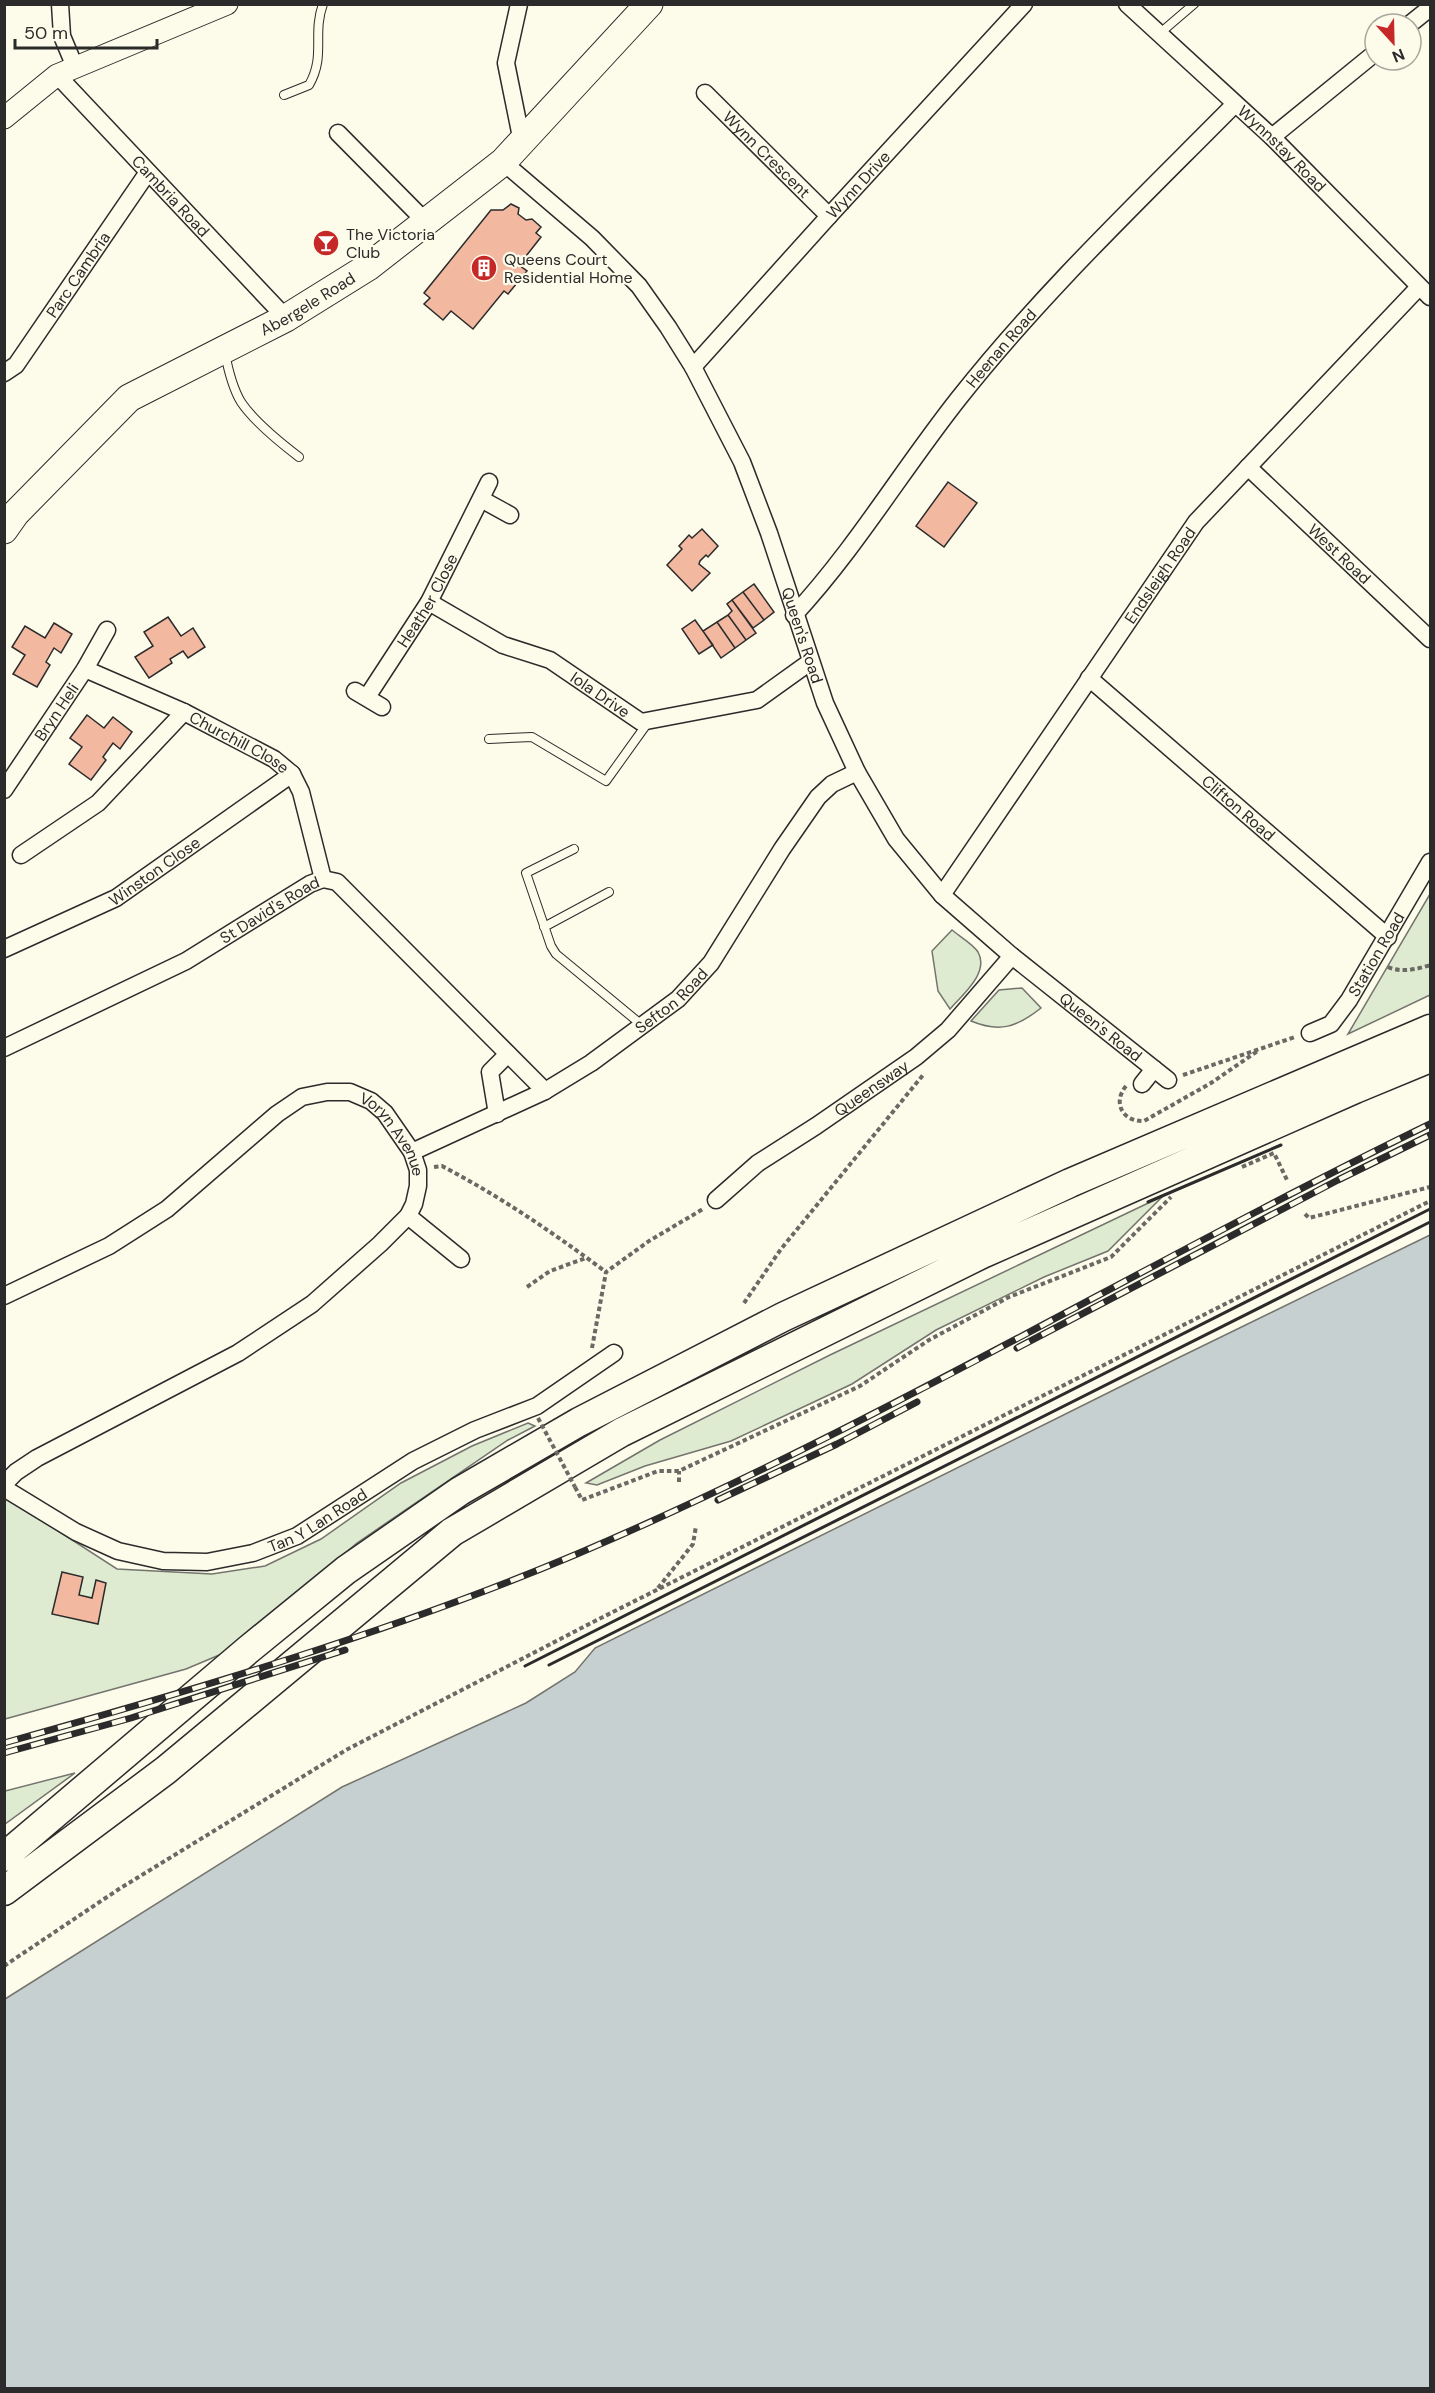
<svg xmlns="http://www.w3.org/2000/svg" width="1435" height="2393" font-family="'DM Sans',sans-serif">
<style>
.green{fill:#deebd1;stroke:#74746e;stroke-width:1.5}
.water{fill:#c7d0d0;stroke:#74746e;stroke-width:1.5}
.building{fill:#f2b8a0;stroke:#2b2b2b;stroke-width:1.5}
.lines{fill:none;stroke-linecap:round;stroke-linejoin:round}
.service-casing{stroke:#2b2b2b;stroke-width:10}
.minor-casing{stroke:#2b2b2b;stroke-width:19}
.tertiary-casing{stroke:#2b2b2b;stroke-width:23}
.primary-casing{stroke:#2b2b2b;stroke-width:29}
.trunk-casing{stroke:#2b2b2b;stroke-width:31}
.path{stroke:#6a6964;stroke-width:4;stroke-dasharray:4.5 3;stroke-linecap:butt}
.service{stroke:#fdfbea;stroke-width:8}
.minor{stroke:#fdfbea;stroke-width:16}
.tertiary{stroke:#fdfbea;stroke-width:21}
.primary{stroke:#fdfbea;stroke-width:27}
.trunk{stroke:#fdfbea;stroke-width:28}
.rail-casing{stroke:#2b2b2b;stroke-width:7}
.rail{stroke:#fdfbea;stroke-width:4.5;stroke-dasharray:14;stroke-linecap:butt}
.path-bridge{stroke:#6a6964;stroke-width:4;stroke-dasharray:4.5 3;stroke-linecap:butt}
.wall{stroke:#2b2b2b;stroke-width:3}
.labels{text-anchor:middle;stroke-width:4.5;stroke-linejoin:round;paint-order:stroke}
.street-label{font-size:16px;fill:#2b2b2b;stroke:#fdfbea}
.poi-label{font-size:16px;fill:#2b2b2b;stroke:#fdfbea;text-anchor:start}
</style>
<rect width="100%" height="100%" fill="#fdfbea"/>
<path class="green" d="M1430,894v101l-82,39z
M952,930c7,6 21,14 26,22 12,21 -17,44 -28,57l-12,-18 -6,-40z
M1022,988l19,20c-24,19 -41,25 -70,13l28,-31z
M1163,1196l-55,55 -64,26 -108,53 -84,54 -121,57 -86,25 -48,19 -11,-2 74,-43 170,-85z
M528,1423l7,3 -27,14 -151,103 -133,110 -38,16 -181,50 -1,-223 113,73 95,5 53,-8 56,-27 80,-56 71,-37z
M75,1773l-70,51v-33z"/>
<path class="water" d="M1430,1235v1153h-1425v-389l337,-212 184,-84 49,-31 20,-24 585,-291z"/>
<path class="building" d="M511,204l8,4 -1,6 8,6 6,-1 9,8 -5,6 5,4 -22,28 8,6 -19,23 -4,-3 -31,38 -22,-18 -8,9 -19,-16 6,-6 -6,-5 67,-83h12z
M948,482l29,21 -33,44 -28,-21z
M702,529l16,17 -10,11 -2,-2 -6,6 -1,3 11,9 -18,18 -25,-26 15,-16 -3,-3 10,-11 3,3z
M754,584l20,28 -10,8 -21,-28z
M743,592l21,28 -11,8 -21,-28z
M732,600l24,33 -10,7 -18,-25 4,-4 -5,-7z
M728,615l18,25 -11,8 -18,-26z
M168,617l13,19 12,-8 12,19 -17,11 -5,-7 -13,8 2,4 -23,15 -14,-21 18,-11 -9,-14z
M695,620l18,25 -14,9 -17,-25z
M717,622l18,26 -14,10 -18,-27z
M54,623l18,11 -11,19 -7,-5 -8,14 4,3 -13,22 -24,-13 12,-19 -13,-8 13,-21 20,12z
M87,715l17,13 9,-11 19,15 -12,17 -7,-6 -10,14 3,3 -15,20 -22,-16 13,-17 -12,-9z
M62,1572l21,5 -4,18 13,3 4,-18 10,3 -8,41 -46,-10z"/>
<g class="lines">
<defs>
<path id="service" d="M1159,34l35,-30
M284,95l25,-10c17,-29 3,-51 14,-81
M225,353c3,16 7,34 16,49 12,18 41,42 58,55
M489,739l43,-2 74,44 43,-60
M574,849l-48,24 25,73 5,8 87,72
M544,927l65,-35"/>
<g id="minor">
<path d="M60,4l2,32 13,31"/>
<path d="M519,4l-13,59 16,79"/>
<path id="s1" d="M1127,4l145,133 158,160"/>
<path d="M1410,24l20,-16"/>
<path id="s2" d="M57,75l229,243"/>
<path id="s3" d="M705,93l124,123"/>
<path d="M338,133l88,89"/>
<path d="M1272,137l103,-84"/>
<path id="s4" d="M503,162l89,76 47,48 29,41 25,40 49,95 27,71 56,170 32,69 39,67 46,56 70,61 156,124"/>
<path id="s5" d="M693,367l136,-151 195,-212"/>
<path id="s6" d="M4,373l12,-8 132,-193"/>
<path id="s7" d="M1248,467l182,172"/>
<path d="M481,499l29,16"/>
<path id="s8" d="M429,602l74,43 47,15 91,62 116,-22 53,-38"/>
<path id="s9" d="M794,615c62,-67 108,-145 165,-217 83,-105 181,-198 276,-294"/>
<path id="s10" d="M85,669l99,43 90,47 18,15 9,18 22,87"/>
<path id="s11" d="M1089,678l299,259"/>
<path d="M355,691l27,16"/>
<path id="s12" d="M367,697l62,-95 60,-120"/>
<path id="s13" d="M4,790l81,-121 22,-39"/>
<path d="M21,855l77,-52 86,-91"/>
<path id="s14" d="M942,895l254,-373 223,-235"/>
<path id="s15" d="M4,949l112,-51 176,-124"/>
<path id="s16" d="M1310,1033l21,-9 18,-24 81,-138"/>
<path id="s17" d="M4,1048l182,-87 124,-77 13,-5 14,3 208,209"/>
<path d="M1142,1084l12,-15"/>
<path d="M497,1114l-7,-42 18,-18"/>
<path id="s18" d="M412,1152l133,-61 46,-28 87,-64 33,-36 71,-114 36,-52 14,-13 25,-12"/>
<path id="s19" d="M716,1200l42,-37 58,-37 100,-69 32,-27 64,-74"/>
<path d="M408,1216l53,43"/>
<path id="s20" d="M4,1296l105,-50 58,-37 110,-95 25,-17 25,-5h23l21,9 14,12 27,39 6,18v16l-4,18 -6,12 -28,28 -68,60 -74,49 -201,105 -21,14 -12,12"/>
<path id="s21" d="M4,1488l72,44 42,19 45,10 44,1 46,-9 44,-17 116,-75 62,-31 62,-24 77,-53"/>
</g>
<path id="tertiary" d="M4,118l53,-43 170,-71"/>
<g id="primary">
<path id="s22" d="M4,530l12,-17 113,-115 157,-80 82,-51 135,-105 146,-158"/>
</g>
<path id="trunk" d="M4,1857l245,-208 97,-79 114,-79 119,-69 204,-105 287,-134 360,-154
M4,1891l162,-121 286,-238 170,-100 360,-178 373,-165 75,-31"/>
</defs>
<use href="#service" class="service-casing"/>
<use href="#minor" class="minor-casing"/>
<use href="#tertiary" class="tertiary-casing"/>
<use href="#primary" class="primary-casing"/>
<use href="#trunk" class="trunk-casing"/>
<path class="path" d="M1388,967c13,6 30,2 42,-2
M1183,1075l112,-38
M1126,1086c-14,17 -3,36 18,35l67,-38 48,-33
M434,1167l8,-1c59,31 110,66 164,106
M1242,1167l32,-14 13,27
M1305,1214l4,4 121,-31
M527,1287l23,-16 36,-13
M744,1303l37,-54 142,-174
M592,1348l14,-76 43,-31 54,-32
M679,1482v-11
M575,1487l7,13 76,-29h21l181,-85 69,-46 80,-43 102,-40 60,-60
M658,1588l35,-44 3,-18
M4,1966l115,-77 227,-139 249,-129 835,-420"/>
<use href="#service" class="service"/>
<use href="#minor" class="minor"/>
<use href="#tertiary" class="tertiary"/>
<use href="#primary" class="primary"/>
<use href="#trunk" class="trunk"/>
<defs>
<path id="rail" d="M1017,1348l321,-168 92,-45
M718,1500l119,-56 80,-42
M4,1743c194,-54 388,-111 573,-189 294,-125 567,-291 853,-430
M4,1753l127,-35 214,-68"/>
</defs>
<use href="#rail" class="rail-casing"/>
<use href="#rail" class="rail"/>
<path class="path-bridge" d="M538,1418l37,69"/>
<path class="wall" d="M1148,1202l133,-57
M549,1665l881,-443
M525,1666l905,-457"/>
</g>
<defs>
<symbol id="bar-disc" viewBox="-11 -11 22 22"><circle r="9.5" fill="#c62828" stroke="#fdfbea"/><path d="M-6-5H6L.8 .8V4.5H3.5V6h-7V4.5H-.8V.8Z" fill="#fff"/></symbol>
<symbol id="building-disc" viewBox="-11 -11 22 22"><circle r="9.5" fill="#c62828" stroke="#fdfbea"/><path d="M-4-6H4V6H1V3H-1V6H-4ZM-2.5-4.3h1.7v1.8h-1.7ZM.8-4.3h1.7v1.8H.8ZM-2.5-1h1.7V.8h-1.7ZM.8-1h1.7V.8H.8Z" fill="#fff"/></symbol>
</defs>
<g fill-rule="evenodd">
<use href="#bar-disc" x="311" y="228" width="30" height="30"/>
<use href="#building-disc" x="469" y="253" width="30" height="30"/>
</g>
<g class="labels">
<g class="street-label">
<text dy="6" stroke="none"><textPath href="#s1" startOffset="212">Wynnstay Road</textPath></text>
<text dy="6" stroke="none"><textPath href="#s3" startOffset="87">Wynn Crescent</textPath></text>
<text dy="6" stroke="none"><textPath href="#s5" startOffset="246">Wynn Drive</textPath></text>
<text dy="6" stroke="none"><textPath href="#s2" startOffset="166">Cambria Road</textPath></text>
<text dy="6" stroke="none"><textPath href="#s6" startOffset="124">Parc Cambria</textPath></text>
<text dy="6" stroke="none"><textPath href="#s22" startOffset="384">Abergele Road</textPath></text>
<text dy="6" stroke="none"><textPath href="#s9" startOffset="338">Heenan Road</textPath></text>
<text dy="6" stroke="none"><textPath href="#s7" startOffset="126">West Road</textPath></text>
<text dy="6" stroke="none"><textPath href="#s14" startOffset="387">Endsleigh Road</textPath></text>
<text dy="6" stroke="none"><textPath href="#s12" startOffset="114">Heather Close</textPath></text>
<text dy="6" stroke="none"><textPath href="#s4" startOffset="572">Queen's Road</textPath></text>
<text dy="6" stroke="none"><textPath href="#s8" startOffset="196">Iola Drive</textPath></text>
<text dy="6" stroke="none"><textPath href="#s13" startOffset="94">Bryn Heli</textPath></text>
<text dy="6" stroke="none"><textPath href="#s10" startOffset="171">Churchill Close</textPath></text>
<text dy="6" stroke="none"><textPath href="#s11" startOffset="198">Clifton Road</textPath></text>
<text dy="6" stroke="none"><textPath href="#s15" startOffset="170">Winston Close</textPath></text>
<text dy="6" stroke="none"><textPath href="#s17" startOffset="300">St David's Road</textPath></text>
<text dy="6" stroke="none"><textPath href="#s16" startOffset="106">Station Road</textPath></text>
<text dy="6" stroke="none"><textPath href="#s18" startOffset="302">Sefton Road</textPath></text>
<text dy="6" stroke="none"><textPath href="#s4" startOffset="1076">Queen's Road</textPath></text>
<text dy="6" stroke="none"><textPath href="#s19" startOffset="192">Queensway</textPath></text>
<text dy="6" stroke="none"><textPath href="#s20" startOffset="472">Voryn Avenue</textPath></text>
<text dy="6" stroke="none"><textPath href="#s21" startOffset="340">Tan Y Lan Road</textPath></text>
</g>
<g class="poi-label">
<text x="346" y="240">The Victoria<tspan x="346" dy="18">Club</tspan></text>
<text x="504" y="265">Queens Court<tspan x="504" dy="18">Residential Home</tspan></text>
</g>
</g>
<rect width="1435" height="2393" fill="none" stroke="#2b2b2b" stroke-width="12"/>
<g transform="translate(1393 42) rotate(158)"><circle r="28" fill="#fdfbea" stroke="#a9a89e" stroke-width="1.5"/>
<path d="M0-4.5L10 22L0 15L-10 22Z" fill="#c62828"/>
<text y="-9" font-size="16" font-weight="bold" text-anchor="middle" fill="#2b2b2b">N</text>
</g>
<path d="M15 39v9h142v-9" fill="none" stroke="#2b2b2b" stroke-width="3"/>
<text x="24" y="39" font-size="18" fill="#2b2b2b" stroke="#fdfbea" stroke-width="4.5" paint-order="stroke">50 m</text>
</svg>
